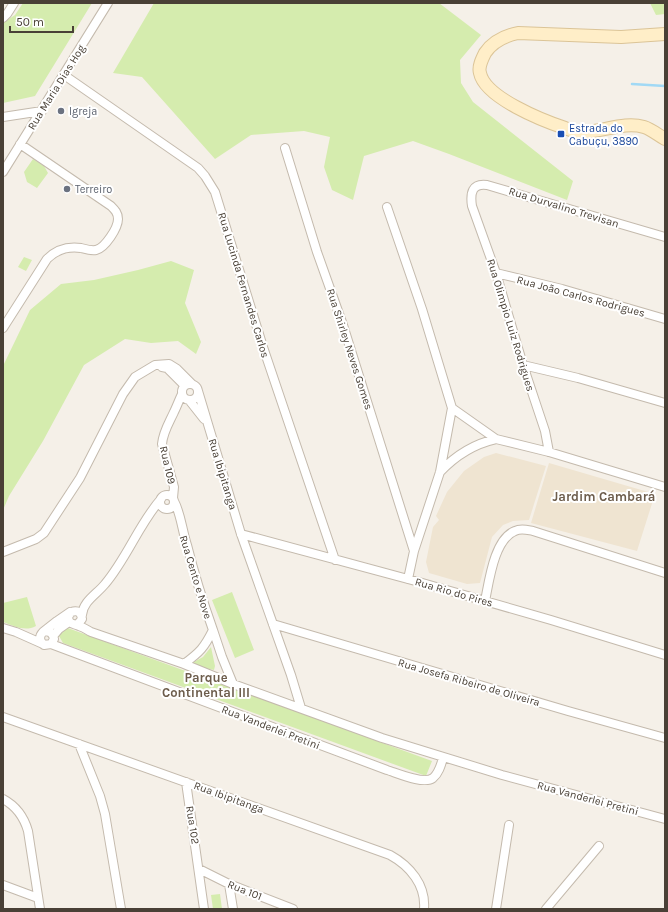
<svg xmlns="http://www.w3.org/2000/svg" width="668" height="912" font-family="Karla,sans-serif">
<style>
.education{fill:#efe4d1}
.green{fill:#d5ecae}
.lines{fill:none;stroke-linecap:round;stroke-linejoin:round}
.stream{stroke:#a1d9f5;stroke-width:2.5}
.street-casing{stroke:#c4baad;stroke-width:10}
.secondary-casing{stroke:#dbc497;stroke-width:14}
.street{stroke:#fff;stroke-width:8}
.secondary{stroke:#ffeec8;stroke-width:12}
.worship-dot{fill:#6b7280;stroke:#fff;stroke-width:1.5}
.transit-dot{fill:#1a4fb4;stroke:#fff;stroke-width:1.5}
.labels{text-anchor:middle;stroke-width:4;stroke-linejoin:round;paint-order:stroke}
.street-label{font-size:11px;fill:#494036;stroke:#fff}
.worship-label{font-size:11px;fill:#5b616d;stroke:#fff;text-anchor:start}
.transit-label{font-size:11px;fill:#164399;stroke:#fff;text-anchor:start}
.quarter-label{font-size:13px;font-weight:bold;fill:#6d5d4c;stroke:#fff}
</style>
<rect width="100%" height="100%" fill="#f5f0e8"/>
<path class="education" d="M496,453l50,13 -17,54 -16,1 -10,4 -11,12 -12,46 -13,1 -38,-11 -3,-11 7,-35 6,-7 -3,-4 11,-24 17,-21 20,-14z
M549,463l106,31 -18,57 -106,-28z"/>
<path class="green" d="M23,3h69l-57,93 -32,7v-80l12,-8z
M154,3h285l42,32 -21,25 1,23 12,19 100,79 -6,19 -118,-46 -36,-13 -49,15 -11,44 -21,-10 -8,-23 6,-30 -26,-6 -53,4 -36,24 -73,-82 -29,-4z
M650,3h15v11l-9,1z
M33,159l11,7 4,7 -11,15 -10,-6 -3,-10z
M24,257l8,3 -6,11 -8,-4z
M171,261l23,9 -9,33 16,39 -5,12 -18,-13 -27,2 -26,-4 -41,26 -41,76 -34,55 -6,14v-144l27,-56 31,-26 33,-4 44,-10z
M232,592l22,58 -19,8 -23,-58z
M27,597l9,29c-11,6 -22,0 -33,-4v-19z
M65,627l367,134 -6,15 -363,-133 -4,-7z
M211,647l4,19 -1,4 -20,-4 -2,-3 11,-6z
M220,894l2,15h-9l-2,-14z"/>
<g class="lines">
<path class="stream" d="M632,84l33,2"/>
<defs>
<path id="street" d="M3,18l4,-4 7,-11
M64,75l134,93 7,8 10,16 48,155 72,213
M3,117l39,-6
M285,148l32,104 26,73 71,226
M3,172l105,-169
M387,207l35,102 30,99 44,31 53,13 116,35
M496,273l66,16 103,30
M3,328l44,-69c9,-9 20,-13 34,-11 4,1 10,3 15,2 9,-2 22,-22 22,-31 0,-6 -3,-9 -7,-13l-91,-62
M523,365l55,13 87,25
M162,367l5,1 17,17
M182 392a8 8 0 1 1 16 0a8 8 0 1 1-16 0Z
M198,391l43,143 50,141 10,33
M189,400l15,19
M549,452l-4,-21 -22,-66 -27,-92 -24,-67c-2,-13 0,-23 15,-21l178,52
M440,472c15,-16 34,-28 56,-33
M160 502a7 7 0 1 1 14 0a7 7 0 1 1-14 0Z
M173,498l1,-11 -12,-43c1,-12 7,-21 12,-32 3,-6 5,-12 8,-18
M174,501c7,13 8,29 13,44 7,28 16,57 26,85 -9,18 -13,22 -29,34
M241,534l178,48 132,38 114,35
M3,552l33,-13 8,-6 36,-55 43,-84 12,-17 20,-12 14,-1 8,5 15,15
M408,579l6,-28 26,-79 12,-64
M485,601c4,-19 9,-62 30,-70 6,-3 12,-1 18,0l132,42
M82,615c1,-14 15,-21 23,-31 22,-26 34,-60 56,-85
M273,624l295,87 97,27
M77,625l5,-6c-1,-7 -4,-9 -11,-7l-3,5c1,8 5,6 11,9 4,1 8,4 12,6l93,32 49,20 149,54 120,37 163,44
M3,628l13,4 27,12
M213,630l9,27 11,27
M43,632l14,-11 13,-9
M54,635l5,-6 10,-7
M51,644l3,-5c-1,-6 -5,-9 -11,-7 -4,4 -4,9 1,13l7,-1 336,126c10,3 37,15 46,8 6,-5 8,-13 10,-20
M3,717l387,138c20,11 36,30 34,54
M79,744l21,52 5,18 16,95
M186,782l18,127
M3,799c13,7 21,18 25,32l12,78
M199,869l30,15 64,25
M229,884l4,25
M3,885l35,13
M496,909l13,-84
M546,909l53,-63"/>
<path id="secondary" d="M665,34l-44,3 -103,-4c-14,3 -25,8 -33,20 -3,6 -7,14 -5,20 5,25 64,48 85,55 5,2 10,4 15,4 21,1 43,-11 64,-5 7,2 14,8 21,12"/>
</defs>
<use href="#street" class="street-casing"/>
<use href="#secondary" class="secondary-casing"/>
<use href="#street" class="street"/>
<use href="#secondary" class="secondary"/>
</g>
<g class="worship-dot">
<circle cx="61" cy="111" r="4"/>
<circle cx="67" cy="189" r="4"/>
</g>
<rect class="transit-dot" x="557" y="130" width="8" height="8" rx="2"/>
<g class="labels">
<g class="street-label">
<text transform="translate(56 87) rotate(-58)" y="4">Rua Maria Dias Hog</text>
<text transform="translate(564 207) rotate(17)" y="4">Rua Durvalino Trevisan</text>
<text transform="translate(244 285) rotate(73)" y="4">Rua Lucinda Fernandes Carlos</text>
<text transform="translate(581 296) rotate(15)" y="4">Rua João Carlos Rodrigues</text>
<text transform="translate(511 325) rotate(73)" y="4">Rua Olimpio Luiz Rodrigues</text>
<text transform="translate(350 349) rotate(72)" y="4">Rua Shirley Neves Gomes</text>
<text transform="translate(168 465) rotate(77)" y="4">Rua 109</text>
<text transform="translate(223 474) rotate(73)" y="4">Rua Ibipitanga</text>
<text transform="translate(196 577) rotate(73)" y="4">Rua Cento e Nove</text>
<text transform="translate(454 592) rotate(16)" y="4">Rua Rio do Pires</text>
<text transform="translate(469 682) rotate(16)" y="4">Rua Josefa Ribeiro de Oliveira</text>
<text transform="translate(271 727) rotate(21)" y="4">Rua Vanderlei Pretini</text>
<text transform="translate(229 797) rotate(20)" y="4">Rua Ibipitanga</text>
<text transform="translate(588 798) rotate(15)" y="4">Rua Vanderlei Pretini</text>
<text transform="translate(193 825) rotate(81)" y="4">Rua 102</text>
<text transform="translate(245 890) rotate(22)" y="4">Rua 101</text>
</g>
<g class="worship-label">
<text x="69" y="115">Igreja</text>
<text x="75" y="193">Terreiro</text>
</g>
<g class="transit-label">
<text x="569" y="132">Estrada do<tspan x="569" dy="13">Cabuçu, 3890</tspan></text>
</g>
<g class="quarter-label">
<text x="604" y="501">Jardim Cambará</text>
<text x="206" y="682">Parque<tspan x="206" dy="15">Continental III</tspan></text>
</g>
</g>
<rect width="668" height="912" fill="none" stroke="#494036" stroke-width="8"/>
<path d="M10 26v6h63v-6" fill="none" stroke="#494036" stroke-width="2"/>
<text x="16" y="26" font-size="12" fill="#494036" stroke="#ffffff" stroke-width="3" paint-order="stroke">50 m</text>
</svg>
